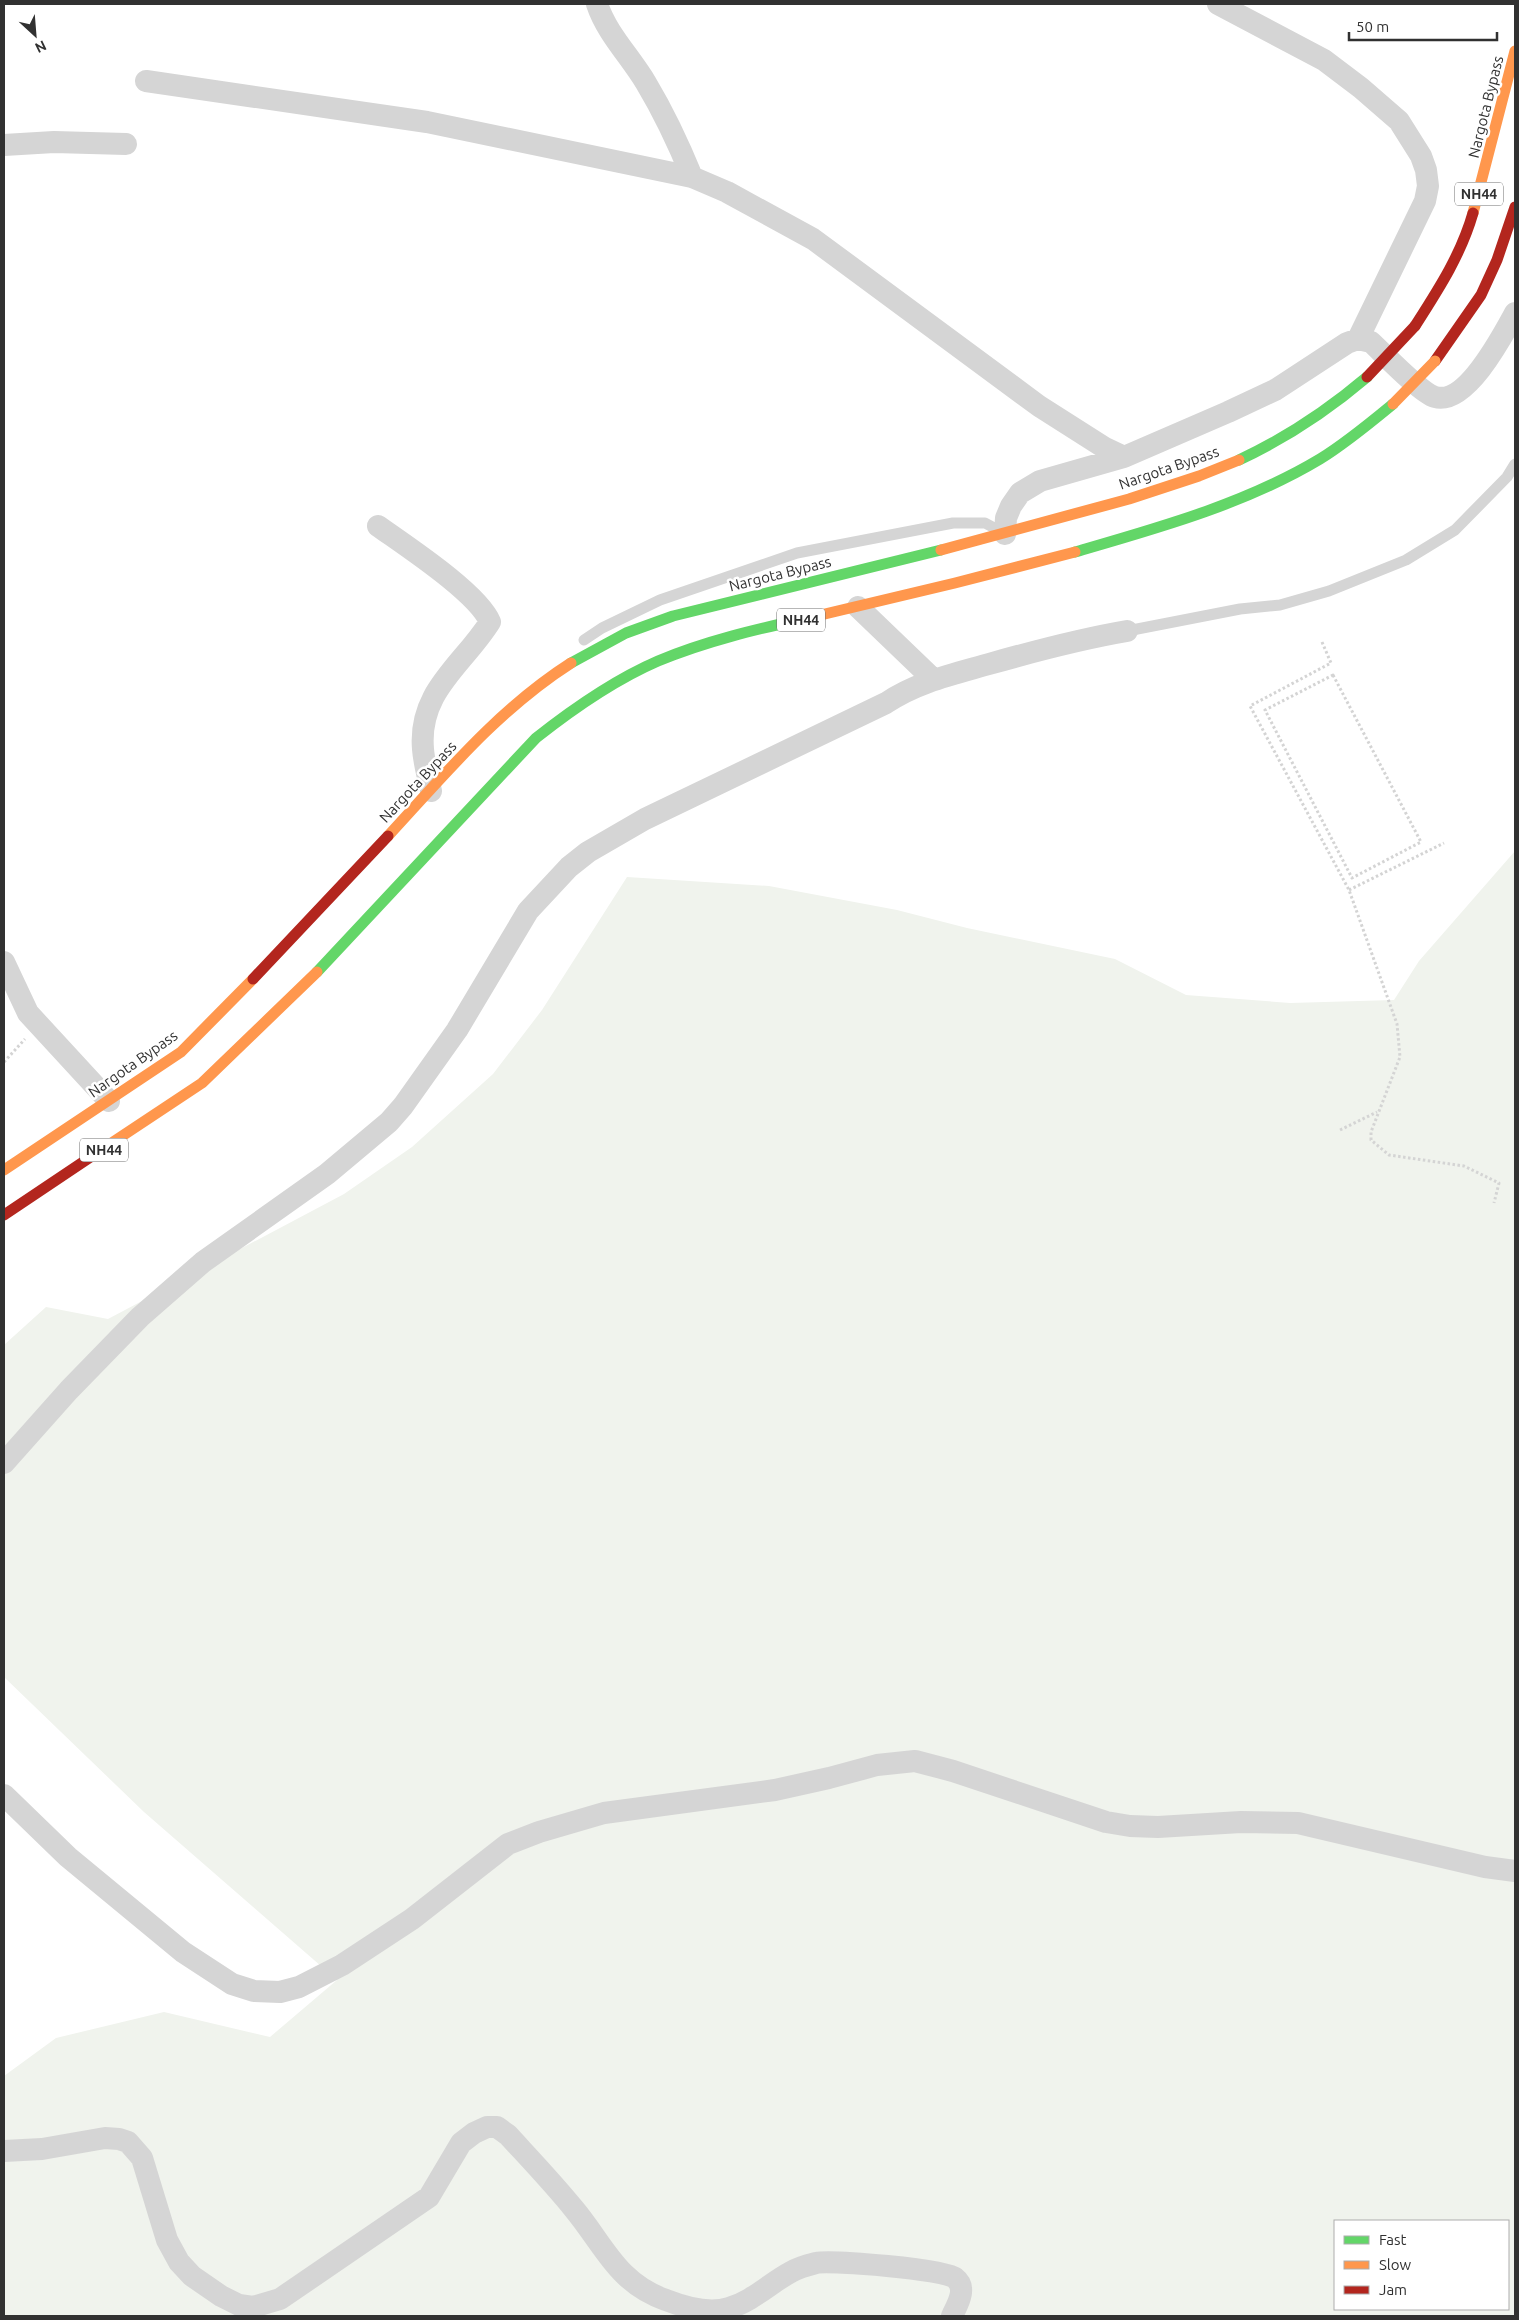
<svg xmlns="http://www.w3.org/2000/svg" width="1519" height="2320" font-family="Ubuntu,sans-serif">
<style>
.green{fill:#f0f3ed;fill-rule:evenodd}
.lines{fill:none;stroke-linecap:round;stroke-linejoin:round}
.path{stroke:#d4d4d4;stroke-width:3;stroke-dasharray:2.5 2.5;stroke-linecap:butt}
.lane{stroke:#d5d5d5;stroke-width:11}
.street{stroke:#d5d5d5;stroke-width:22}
.fast{stroke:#63d668;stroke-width:11}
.slow{stroke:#ff974d;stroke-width:11}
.jam{stroke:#b3261e;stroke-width:11}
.slow-bridge{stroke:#ff974d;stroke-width:11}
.jam-bridge{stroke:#b3261e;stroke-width:11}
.labels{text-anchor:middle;stroke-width:5;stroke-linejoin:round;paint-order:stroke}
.shield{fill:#fff;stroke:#6f6f6f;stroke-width:1}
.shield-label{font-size:14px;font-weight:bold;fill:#313131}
.street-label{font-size:15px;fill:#313131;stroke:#fff}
</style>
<rect width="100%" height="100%" fill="#fff"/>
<path class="green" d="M1515,851v1465h-1511v-240l52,-38 108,-26 106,25 67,-57 -193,-168 -140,-135v-332l42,-38 62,12 236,-125 68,-47 81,-73 49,-64 85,-133 142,9 128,24 70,18 148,31 71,36 104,8 104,-3 25,-39zM1335,2221h173v88h-173z"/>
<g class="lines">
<path class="path" d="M1322,642l9,21 -81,43 99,184 48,134 3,33 -29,75v8l18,15 75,11 35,17 -5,20
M1333,675l88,167 -69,36 -87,-168z
M1349,890l95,-47
M4,1062l21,-23
M1340,1130l37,-18"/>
<path class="lane" d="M1127,631l113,-22 40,-4 49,-14 77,-31 49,-30 52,-53 8,-13
M584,640l18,-12 58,-28 137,-47 156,-30h32l15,8"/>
<path class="street" d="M597,4c10,30 33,52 49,79 18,30 33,62 46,94
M1218,4l106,56 37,28 38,33 22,35 5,14 2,16 -3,15 -67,138
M146,81l281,41 265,55 35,15 86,47 226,167 66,42 19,9
M4,145l50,-3 72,2
M378,526c28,20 100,67 112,96 -27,43 -72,69 -67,127 1,14 5,28 8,42
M1005,534l1,-16 5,-12 9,-13 20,-12 84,-24 104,-45 47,-22 72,-47 11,-4 13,3c13,12 50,51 64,55 31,9 68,-62 80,-84
M858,607l76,73
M4,962l24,51 81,88
M4,1463l65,-73 71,-73 63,-55 124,-88 62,-52 14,-16 54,-76 71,-119 41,-44 19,-15 57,-33 241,-116c31,-21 68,-29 103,-39 46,-13 91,-25 138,-33
M4,1795l64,62 115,95 49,32 22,7 26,1 19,-5 43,-22 70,-46 96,-75 31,-12 65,-19 171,-23 54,-12 48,-13 38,-4 38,10 153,51 24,4 28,1 83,-5 57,1 187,44 30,4
M4,2151l38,-2 63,-11 14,1 9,3 14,16 25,82 12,22 13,14 29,20 18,9 14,2 27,-8 149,-102 32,-54 13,-10 13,-6h10l11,8c22,24 45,48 66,74 30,36 43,74 92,91 18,7 44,14 63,8 24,-7 41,-25 62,-36 7,-4 17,-7 25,-9 15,-3 129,6 139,15 13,10 2,27 -3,38"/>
<path class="fast" d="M1239,460c47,-22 88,-49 128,-83
M1075,552c83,-24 170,-48 245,-93 26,-16 50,-36 73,-55
M571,663l55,-30 47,-17 268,-66
M317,972l219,-234c38,-30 78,-58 122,-77 48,-20 99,-32 150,-43"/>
<path class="slow" d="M1473,213l42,-162
M941,550l188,-51 70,-23 40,-16
M808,618l147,-35 120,-31
M388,836c57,-62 111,-127 183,-173
M98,1152l104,-69 115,-111
M4,1170l177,-118 72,-73"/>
<path class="jam" d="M1415,326c23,-36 46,-71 58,-113
M1435,361l46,-66 16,-35 18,-53
M253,979l135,-143
M4,1215l94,-63"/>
<path class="slow-bridge" d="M1393,404l42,-43"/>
<path class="jam-bridge" d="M1367,377l48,-51"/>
</g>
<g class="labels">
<g class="shield">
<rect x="1455" y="182.5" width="48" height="23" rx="4"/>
<rect x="777" y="608.5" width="48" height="23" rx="4"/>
<rect x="80" y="1138.5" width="48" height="23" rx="4"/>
</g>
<g class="shield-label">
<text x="1479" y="199">NH44</text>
<text x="801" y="625">NH44</text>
<text x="104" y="1155">NH44</text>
</g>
<g class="street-label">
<text transform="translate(1486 107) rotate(-76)" y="5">Nargota Bypass</text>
<text transform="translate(1169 468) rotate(-19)" y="5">Nargota Bypass</text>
<text transform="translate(780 574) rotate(-14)" y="5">Nargota Bypass</text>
<text transform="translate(418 782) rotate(-47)" y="5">Nargota Bypass</text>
<text transform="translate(133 1064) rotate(-35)" y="5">Nargota Bypass</text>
</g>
</g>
<rect width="1519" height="2320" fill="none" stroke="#313131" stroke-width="10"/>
<rect x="1334" y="2220" width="175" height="90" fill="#ffffff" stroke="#adadad"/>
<rect x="1344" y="2236" width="25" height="8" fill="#63d668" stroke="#adadad"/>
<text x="1379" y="2245" font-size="15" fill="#313131">Fast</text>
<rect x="1344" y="2261" width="25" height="8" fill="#ff974d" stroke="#adadad"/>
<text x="1379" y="2270" font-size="15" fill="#313131">Slow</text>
<rect x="1344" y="2286" width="25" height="8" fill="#b3261e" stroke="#adadad"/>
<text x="1379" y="2295" font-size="15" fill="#313131">Jam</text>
<g transform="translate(35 35) rotate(154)" stroke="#ffffff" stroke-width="4" paint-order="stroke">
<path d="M0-4L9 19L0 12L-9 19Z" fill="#313131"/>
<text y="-8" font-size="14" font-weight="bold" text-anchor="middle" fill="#313131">N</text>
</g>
<path d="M1349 32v8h148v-8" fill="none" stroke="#313131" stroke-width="2.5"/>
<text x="1356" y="32" font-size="15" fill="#313131" stroke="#ffffff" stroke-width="4" paint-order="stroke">50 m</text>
</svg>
